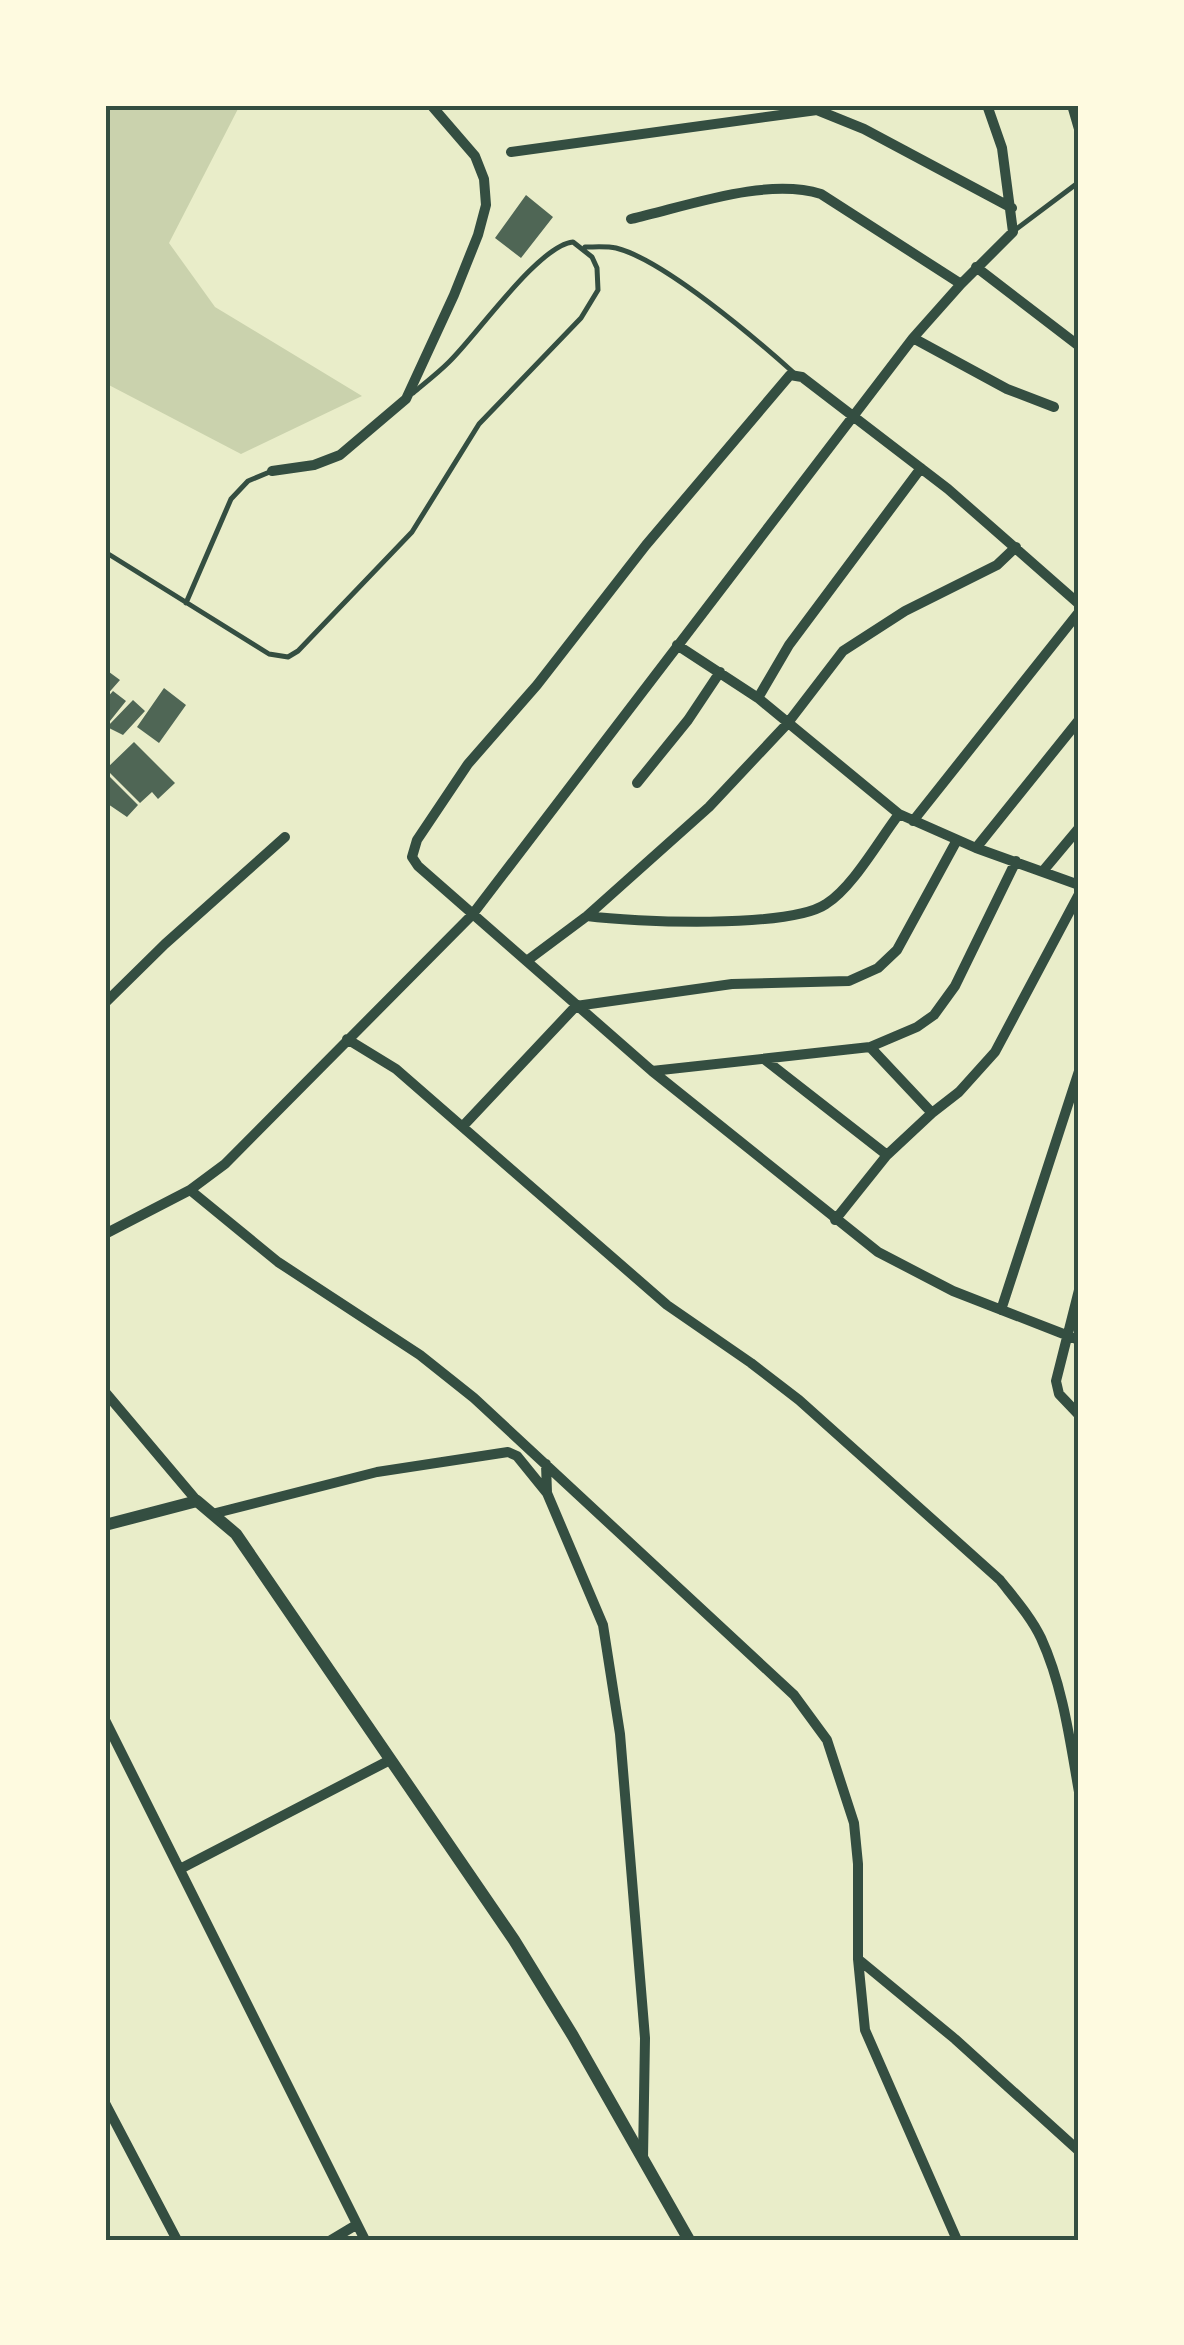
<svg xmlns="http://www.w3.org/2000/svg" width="1184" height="2345" font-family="'Crimson Pro',serif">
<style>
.green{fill:#cad2ad}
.building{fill:#4f6655}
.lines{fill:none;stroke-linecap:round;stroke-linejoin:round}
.service{stroke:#344e41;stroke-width:5}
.minor{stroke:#344e41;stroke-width:10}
.tertiary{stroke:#344e41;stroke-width:12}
.neatline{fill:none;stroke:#344e41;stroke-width:4}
</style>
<rect width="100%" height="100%" fill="#e9edc9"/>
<path class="green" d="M105,105h135l-71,138 46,64 147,89 -121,58 -136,-71z"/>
<path class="building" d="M526,195l27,22 -32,41 -26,-20z
M105,669l15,11 -15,17z
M164,688l22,17 -27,38 -22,-16z
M113,691l13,10 -16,20 -5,-5v-16z
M133,700l12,11 -22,24 -16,-8z
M134,742l41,41 -17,16 -6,-7 -12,11 -34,-34z
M105,772l33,33 -11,12 -22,-15z"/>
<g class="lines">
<path class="service" d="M1015,230l64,-48
M585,247c10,0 22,-1 31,1 48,12 140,91 178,125
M110,555l159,99 19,3 10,-6 114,-119 67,-108 102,-106 17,-28 -1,-22 -5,-11 -19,-15c-34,3 -96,93 -124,120 -11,11 -24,21 -36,31
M186,603l45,-104 17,-18 24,-10"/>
<path class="minor" d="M1072,105l7,24
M511,152l306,-42 47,19 148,79
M631,219c57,-13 135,-42 190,-25l140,90
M976,267l103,79
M913,338l94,51 47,18
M272,471l42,-6 26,-10 66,-56 48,-104 24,-60 8,-30 -2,-26 -9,-23 -44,-51
M1079,604l-131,-115 -146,-112 -12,-2 -144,170 -109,140 -69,79 -51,76 -5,17 6,9 234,205 226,181 75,39 126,49
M677,645l81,53 141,116 77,34 103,37
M758,698l31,-53 132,-177
M637,783l51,-63 32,-48
M913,821l166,-209
M976,848l103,-128
M1043,871l36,-43
M587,916c46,6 202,13 239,-12 27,-17 53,-64 73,-90
M528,960l59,-44 122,-109 78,-83 56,-73 62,-40 92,-46 19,-18
M105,1003l60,-59 120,-107
M347,1039l49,30 271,236 84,58 48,37 201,180c15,19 31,37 41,58 22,48 29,103 38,154
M870,1047l62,66
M764,1059l123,96
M652,1071l218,-24 47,-20 17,-12 21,-29 61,-125
M464,1125l112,-119 156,-22 117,-3 29,-13 19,-18 60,-110
M190,1190l88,72 142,93 54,43 320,297 33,45 27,83 4,41v95l7,71 92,210
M835,1220l52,-65 45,-42 27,-21 36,-40 84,-158
M105,1234l85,-44 35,-26 247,-249 441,-577 48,-54 52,-52 -11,-84 -15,-43
M1079,1290l-23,91 3,13 20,21
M1001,1310l78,-239
M105,1392l92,109
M546,1464l1,29 56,132 17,109 25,304 -2,120
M216,1513l161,-41 131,-20 9,4 30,37
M105,1720l260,520
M180,1869l210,-109
M858,1959l97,80 124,112
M105,2103l72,137
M331,2240l25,-15"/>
<path class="tertiary" d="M105,1525l92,-24 39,33 278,406 59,96 116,204"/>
</g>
<rect width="1184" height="2345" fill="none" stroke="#fefae0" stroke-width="215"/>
<rect x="108" y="108" width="968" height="2130" class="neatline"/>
</svg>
